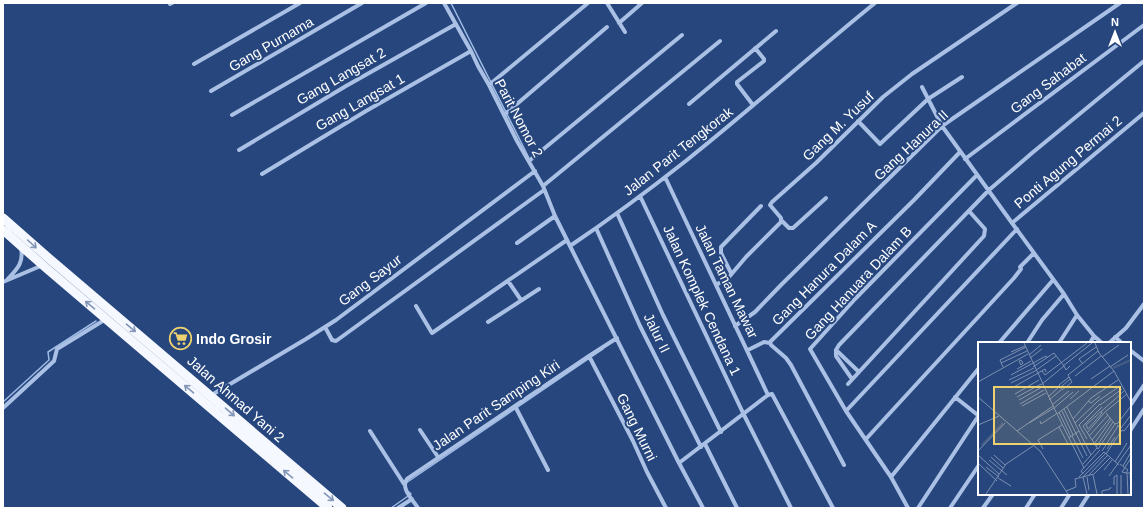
<svg xmlns="http://www.w3.org/2000/svg" width="1147" height="511" font-family="Helvetica,sans-serif">
<style>
.lines{fill:none;stroke-linecap:round;stroke-linejoin:round}
.stream{stroke:#9fbbe5;stroke-width:1.5}
.minor{stroke:#aac1e5;stroke-width:4}
.trunk{stroke:#f5f8fe;stroke-width:9}
.oneway{stroke:#8396b7}
.labels{text-anchor:middle;stroke-width:4;stroke-linejoin:round;paint-order:stroke}
.street-label{font-size:14px;fill:#fff;stroke:#26467d}
.poi-label{font-size:14px;font-weight:bold;fill:#fff;stroke:#26467d;text-anchor:start}
.inset-river{fill:none;stroke:#455d85;stroke-width:2}
.inset-road{fill:none;stroke:#7d90b1;stroke-width:1}
.view{fill:#eed26f;fill-opacity:0.15;stroke:#eed26f;stroke-width:2}
.inset-edge{fill:none;stroke:#fff;stroke-width:2}
</style>
<rect width="100%" height="100%" fill="#26467d"/>
<g class="lines">
<path class="stream" d="M451,3l79,157
M3,402l46,-42 -1,-8 48,-31
M406,483l197,-134
M391,508l20,-14 -2,-2"/>
<path class="minor" d="M444,3l27,48 7,15 11,19 28,56 26,45 12,30 15,30
M607,3l18,29
M170,4l2,-1
M619,23l23,-20
M194,64l106,-61
M489,85l99,-82
M922,87l20,39 70,97
M211,91l151,-88
M689,104l87,-73
M753,105l-16,-21v-2l27,-21v-2l-9,-11
M232,115l194,-112
M504,115l103,-88
M858,121l22,23 48,-45 34,-22
M239,150l107,-64 110,-62
M965,159l179,-134
M529,161l153,-126
M262,174l104,-63 105,-60
M665,177l103,218
M543,186l177,-145
M640,196l104,219 47,93
M617,213l46,102 58,117
M781,220l8,8h4l33,-30
M596,228l44,98 61,121
M517,243l38,-27
M731,273l-10,-20v-6l40,-41
M7,280c10,-11 17,-17 14,-32
M508,281l13,19
M3,282l40,-17
M716,285l13,-8 17,-20 35,-35v-4l-11,-13 2,-3 44,-39 67,-66 29,-23 105,-71
M416,306l16,27 135,-93
M488,322l51,-33
M735,326l20,-14 26,-27 161,-159 178,-123
M325,327l7,13 4,1 208,-151
M1094,336l8,7
M1115,337l7,6
M999,343l54,-63
M1027,343l15,-23 22,-26
M1059,343l18,-28
M1090,343l4,-7 -17,-21 -13,-21 -52,-71 132,-110
M1109,343l17,-15 18,-24
M748,350l16,-8 6,1
M836,350l23,22
M1130,350l14,11
M589,356l44,85 14,31 19,36
M852,379l-16,-23v-6l3,-5 150,-155 43,-37 112,-92
M848,384l136,-148 1,-7 -16,-18
M210,396l96,-57 30,-19 199,-149
M955,397l24,19
M515,406l33,64
M1130,406l14,-21
M3,408l51,-47 3,-12 49,-30
M846,411l171,-182
M420,430l18,27
M370,431l34,53
M1130,431l14,-22
M866,439l148,-161 7,-9 -1,-2 14,-14
M705,444l32,64
M679,463l24,45
M844,465l-53,-100 -5,-7 -15,-13 -1,-3 144,-142 46,-48
M891,477l88,-109
M398,508l14,-9
M418,508c-5,-8 -18,-20 -11,-29l182,-123 28,-18
M833,508l-61,-114 -4,1 -89,68 -109,-217c40,-27 79,-56 117,-86 64,-51 125,-106 188,-157
M908,508l-17,-31 -45,-66 -36,-62 45,-50 122,-124
M918,508l61,-93
M950,508l29,-43
M983,508l10,-14
M1026,508l9,-14
M1061,508l9,-14
M1080,508l9,-14"/>
<path class="trunk" d="M3,218l49,43 290,247
M3,230l43,38 282,240"/>
</g>
<defs><path id="oneway-shaft" d="M-6 0H5M1.5-3L5.5 0L1.5 3" fill="none" stroke-width="1.6" stroke-linecap="round" stroke-linejoin="round"/></defs>
<g class="oneway">
<use href="#oneway-shaft" transform="translate(32 244) rotate(42)"/>
<use href="#oneway-shaft" transform="translate(90 305) rotate(-140)"/>
<use href="#oneway-shaft" transform="translate(131 328) rotate(40)"/>
<use href="#oneway-shaft" transform="translate(189 389) rotate(-140)"/>
<use href="#oneway-shaft" transform="translate(230 412) rotate(41)"/>
<use href="#oneway-shaft" transform="translate(288 474) rotate(-140)"/>
<use href="#oneway-shaft" transform="translate(329 497) rotate(40)"/>
</g>
<defs>
<symbol id="supermarket-ring" viewBox="-11 -11 22 22"><circle r="9.5" fill="#26467d" stroke="#eed26f" stroke-width="1.5"/><path d="M-6-5.5h2.5l.6 2H6L4.5 2H-2.5L-4.4-4H-6ZM-1.5 3.2a1.3 1.3 0 1 0 .1 0ZM3 3.2a1.3 1.3 0 1 0 .1 0Z" fill="#eed26f"/></symbol>
</defs>
<g fill-rule="evenodd">
<use href="#supermarket-ring" x="168" y="326" width="25" height="25"/>
</g>
<g class="labels">
<g class="street-label">
<text transform="translate(271 44) rotate(-30)" y="5">Gang Purnama</text>
<text transform="translate(341 76) rotate(-30)" y="5">Gang Langsat 2</text>
<text transform="translate(1048 83) rotate(-37)" y="5">Gang Sahabat</text>
<text transform="translate(360 102) rotate(-30)" y="5">Gang Langsat 1</text>
<text transform="translate(519 118) rotate(62)" y="5">Parit Nomor 2</text>
<text transform="translate(838 126) rotate(-44)" y="5">Gang M. Yusuf</text>
<text transform="translate(911 145) rotate(-43)" y="5">Gang Hanura II</text>
<text transform="translate(678 151) rotate(-38)" y="5">Jalan Parit Tengkorak</text>
<text transform="translate(1068 162) rotate(-40)" y="5">Ponti Agung Permai 2</text>
<text transform="translate(824 273) rotate(-45)" y="5">Gang Hanura Dalam A</text>
<text transform="translate(370 280) rotate(-37)" y="5">Gang Sayur</text>
<text transform="translate(727 281) rotate(64)" y="5">Jalan Taman Mawar</text>
<text transform="translate(858 283) rotate(-47)" y="5">Gang Hanuara Dalam B</text>
<text transform="translate(702 300) rotate(65)" y="5">Jalan Komplek Cendana 1</text>
<text transform="translate(657 333) rotate(64)" y="5">Jalur II</text>
<text transform="translate(236 399) rotate(41)" y="5">Jalan Ahmad Yani 2</text>
<text transform="translate(496 405) rotate(-34)" y="5">Jalan Parit Samping Kiri</text>
<text transform="translate(637 427) rotate(64)" y="5">Gang Murni</text>
</g>
<g class="poi-label">
<text x="196" y="344">Indo Grosir</text>
</g>
</g>
<g transform="translate(978 342)">
<rect width="153" height="153" fill="#26467d"/>
<path class="inset-river" d="M135,26l18,-8M4,103l21,-22"/>
<path class="inset-road" d="M46,1l33,71M117,1l4,10 15,18 17,31M33,10l14,-6M51,13l12,-10M124,15l17,-12M52,16l12,-9M43,18l2,3 -2,2 -2,-4zM23,21l26,-12M104,21l-3,-4 17,-12M85,24l29,-23M25,25l-3,-7 26,-13M55,25l21,-14 10,13M132,25l18,-12M39,27l14,-8M57,29l21,-15M64,29l3,4 42,-32M33,33l35,-19 1,2M97,34l26,-20M113,37l19,-13M31,38l25,-12M0,40l50,-28M33,41l24,-12M63,43l23,-19 2,4 4,-4M83,45l9,-8M34,46l33,-19 1,3M84,48l10,-8 -4,-7 30,-24M84,48l-3,-5 10,-8M37,52l24,-14M0,55l62,54 28,43M39,55l24,-13M70,55l12,-11M92,57l9,-8M41,58l23,-13M71,58l12,-10M110,59l3,2 9,-7M42,62l24,-14M74,63l17,-14M122,63l22,-16M44,64l24,-13M89,65l12,24M124,65l-19,19 15,23 17,-25 -9,-11M76,66l19,-16M86,67l23,47M84,69l11,24M81,70l12,25M95,77l18,-21 27,-18M62,79l1,3 15,-10M51,81l25,-15M97,81l23,-22 22,-15M137,82l3,-1 13,-17M0,83l21,-9M139,83l4,3 10,-13M81,85l9,17M110,87l-2,-4 38,-34M110,87l14,-16 -1,-2M39,89l36,-25M109,91l18,-21 22,-18M94,94l11,22M111,94l19,-21M91,96l15,30M109,97l-8,-14 21,-21M114,98l18,-22M116,102l17,-24M118,105l17,-25M65,107l-5,-9 24,-15M129,107l8,-12M0,109l27,-28M124,109l16,-25M128,112l16,-24 2,1 7,-9M0,113l21,19M16,113l11,10M113,113l-12,-24 -10,7 -12,-24 57,-43M13,115l12,11M11,118l18,15M137,120l12,-19M0,121l19,18M105,122l14,-16M142,122l8,6 -2,3h5M145,124l8,-14M8,125l13,10M126,128l8,-10M148,131l-4,-1 9,-14M149,131l1,21M152,131l1,17M105,132l-2,-3 19,-21M115,133l4,19M110,134l20,-21M131,134l22,-31M101,135l25,-25 15,13M105,135l23,-24M105,135l4,17M109,135l2,13M20,136l13,8M136,143v-8l3,-2v19M88,149l10,-4 -1,-8 19,-5 16,-16M8,152l20,-30 27,-18M124,152v-3l8,-2 1,-2M143,152v-19"/>
<path class="view" d="M16,45h126v57h-126z"/>
<rect width="153" height="153" class="inset-edge"/>
</g>
<rect width="1147" height="511" fill="none" stroke="#ffffff" stroke-width="8"/>
<g transform="translate(1115 32)" stroke="#26467d" stroke-width="3" paint-order="stroke">
<path d="M0-3L7 15L0 10L-7 15Z" fill="#ffffff"/>
<text y="-6" font-size="11" font-weight="bold" text-anchor="middle" fill="#ffffff">N</text>
</g>
</svg>
